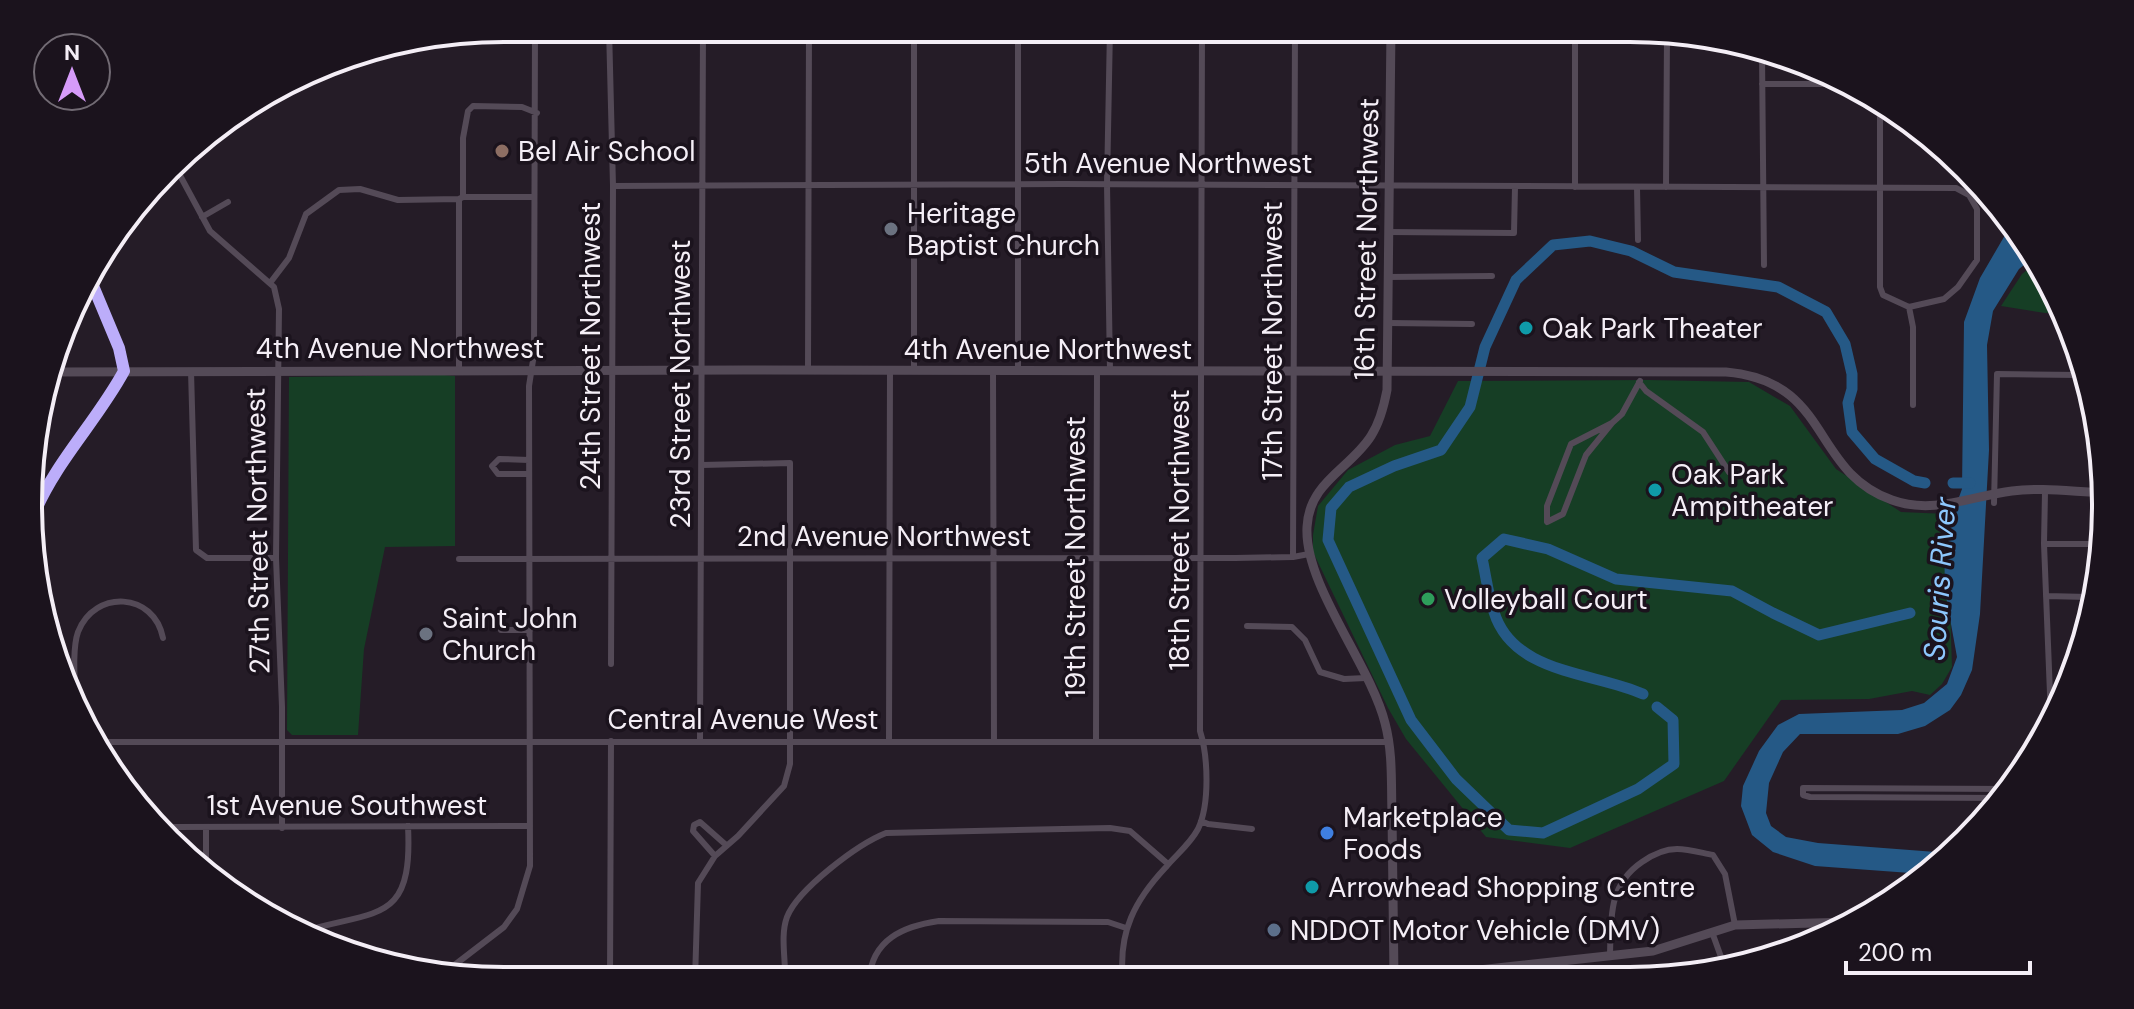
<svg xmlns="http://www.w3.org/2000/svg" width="2134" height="1009" font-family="'DM Sans',sans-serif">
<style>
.green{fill:#163e25}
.water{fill:#255986}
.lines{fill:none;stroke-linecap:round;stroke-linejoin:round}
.river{stroke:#255986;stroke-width:11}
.street{stroke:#544a57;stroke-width:6}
.secondary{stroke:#544a57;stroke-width:9}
.highway{stroke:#bcadfa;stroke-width:12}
.education-dot{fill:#8d6e63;stroke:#1b131d;stroke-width:3}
.worship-dot{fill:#6b7280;stroke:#1b131d;stroke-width:3}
.culture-dot{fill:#0f9aa8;stroke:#1b131d;stroke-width:3}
.leisure-dot{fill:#2e9e5b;stroke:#1b131d;stroke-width:3}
.shop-dot{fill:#3f7fe0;stroke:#1b131d;stroke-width:3}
.service-dot{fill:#5c6f8a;stroke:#1b131d;stroke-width:3}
.labels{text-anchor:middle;stroke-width:7;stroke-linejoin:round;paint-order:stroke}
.poi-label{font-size:28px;fill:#f4eef6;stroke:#1b131d;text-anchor:start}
.street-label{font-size:28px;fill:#f4eef6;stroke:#1b131d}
.water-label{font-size:30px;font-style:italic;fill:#8dc7fd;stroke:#1b131d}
.rim{fill:none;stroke:#f4eef6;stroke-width:4}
</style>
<rect width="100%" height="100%" fill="#251c27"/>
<path class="green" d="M2032,266l31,46 -18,1 -44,-7 21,-32z
M444,375l11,1v170l-70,1 -21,102 -6,86h-66l-5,-5 2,-353z
M1648,380l101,2 41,24 46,63 65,43 46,2 5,153 -10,17 -12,11 -18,-4 -43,8 -88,1 -57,81 -154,67 -84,-11 -80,-98 -18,-31 -75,-156v-17l5,-29 30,-36 47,-25 35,-9 28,-55z"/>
<path class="water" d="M2008,230l21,31 -10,8 -26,42 -6,34 2,105 -9,164 -8,56 -11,25 -11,15 -25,16 -27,8h-98l-17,18 -14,31 -3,30 5,13 15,11 32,6 131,10 -21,21h-4l-109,-8 -42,-14 -21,-17 -11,-29 2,-20 16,-35 19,-26 21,-11 103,-4 22,-7 23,-19 10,-27 -12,-66 -1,-53 18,-49 2,-167 16,-44z"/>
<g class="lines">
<path class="river" d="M1953,483h17
M1643,694c-50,-22 -130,-20 -149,-82 -6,-17 -8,-36 -12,-54l22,-19 44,10 68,30 116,12 41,22 46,22 91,-22
M1657,707l16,13 1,44 -36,25 -95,44 -34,-3 -53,-51 -45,-59 -83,-180 3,-32 18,-21 45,-21 47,-16 29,-43 15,-60 31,-67 37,-35 37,-4 41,10 43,21 104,15 48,25 19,32 7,30v15l-4,14 4,29 23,27 39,22 11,2"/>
<path class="street" d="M609,28l4,158 -2,478
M914,28v343
M1018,28v343
M498,29h37l16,5 7,-6
M1762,54l2,211
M1762,84h79
M1880,110v177l3,8 26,12 4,20v78
M176,168l34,63 64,56 5,22 -3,249 6,149v121
M613,186l450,-2 893,4 13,7 8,14v51l-19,27 -14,12 -35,8
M1575,187v-159
M1637,187l1,53
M1666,187l1,-152
M463,197h71
M202,217l26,-15
M1388,232l126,1 1,-46
M1388,277l104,-1
M270,283l19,-25 17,-44 33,-24 21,-1 38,11 61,-1
M1388,323l84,1
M459,370v-171l4,-2v-59l5,-27 5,-5 49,1 15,6
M808,370l1,-342
M191,371l5,179 11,8h69
M993,371l1,371
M1110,371l-3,-187 3,-156
M1639,382l7,9 57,41 26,40
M1612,423l-26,32 -23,59 -16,8v-16l24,-62z
M1612,423l10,-9 18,-33
M529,460l-30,-1 -7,7 6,8h31
M2045,492l-1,52 7,175
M1994,503l3,-129 83,1
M2044,544h54
M1293,557l2,-529
M459,559l776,-1 58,-1 16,-3
M2046,596l42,1
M1247,626l45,1 13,13 15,32 24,7 22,-1
M501,630h29
M76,713c0,-22 -5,-61 2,-81 17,-43 76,-40 85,6
M700,741l3,-713
M889,741l1,-370
M97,742h1292
M1096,742l1,-370
M2004,798l-194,-1 -7,-2v-7l208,1
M1201,821l7,3 44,5
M164,829l11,-2 355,-1
M715,856l-22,-25 1,-6 6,-3 26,23
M206,872v-44
M1815,922v21
M301,932c76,-23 112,-7 107,-106
M1712,932l13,36
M1610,956c1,-37 -2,-71 32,-94 10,-7 22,-13 35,-13 12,0 25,4 36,6l12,19 10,51
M448,970l56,-43 13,-18 13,-43 -1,-480 5,-32 1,-326
M1123,979c-5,-47 12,-79 43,-112 11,-13 24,-23 32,-38 12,-25 10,-73 2,-98l2,-703
M695,980l3,-97 17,-27 23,-20 46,-50 6,-22v-301l-88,2
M785,980c1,-20 -5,-44 2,-63 11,-28 71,-73 99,-84l224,-5 20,3 38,33
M869,980c3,-41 35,-54 70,-59l169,1 18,6
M610,981l1,-240"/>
<path class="secondary" d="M1391,28l-4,362c-3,16 -7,32 -16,46 -21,33 -62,46 -64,91 -3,58 63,137 78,196 8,30 6,61 7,91 1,54 1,109 2,164
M53,372l691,-2 982,2c106,9 84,99 166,128 41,15 79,-4 120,-9 29,-4 62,1 92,2
M1406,978l247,-27 82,-26 116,-3"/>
<path class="highway" d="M34,514c22,-53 63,-93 90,-143l-5,-23 -28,-67"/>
</g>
<circle class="education-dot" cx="502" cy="151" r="8"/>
<g class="worship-dot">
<circle cx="891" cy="229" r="8"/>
<circle cx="426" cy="634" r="8"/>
</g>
<g class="culture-dot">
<circle cx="1526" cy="328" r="8"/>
<circle cx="1655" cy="490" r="8"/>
<circle cx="1312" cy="887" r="8"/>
</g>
<circle class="leisure-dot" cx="1428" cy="599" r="8"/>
<circle class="shop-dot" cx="1327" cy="833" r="8"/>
<circle class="service-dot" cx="1274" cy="930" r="8"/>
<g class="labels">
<g class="poi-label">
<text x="518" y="161">Bel Air School</text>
<text x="907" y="223">Heritage<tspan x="907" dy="32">Baptist Church</tspan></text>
<text x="1542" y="338">Oak Park Theater</text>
<text x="1671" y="484">Oak Park<tspan x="1671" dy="32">Ampitheater</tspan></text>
<text x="1444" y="609">Volleyball Court</text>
<text x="442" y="628">Saint John<tspan x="442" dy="32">Church</tspan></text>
<text x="1343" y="827">Marketplace<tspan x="1343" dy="32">Foods</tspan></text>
<text x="1328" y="897">Arrowhead Shopping Centre</text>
<text x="1290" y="940">NDDOT Motor Vehicle (DMV)</text>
</g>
<g class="street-label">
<text x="1168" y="173">5th Avenue Northwest</text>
<text transform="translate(1366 239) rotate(-89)" y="10">16th Street Northwest</text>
<text transform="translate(1272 341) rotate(-90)" y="10">17th Street Northwest</text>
<text transform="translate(590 346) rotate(-90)" y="10">24th Street Northwest</text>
<text x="400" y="358">4th Avenue Northwest</text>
<text x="1048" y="359">4th Avenue Northwest</text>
<text transform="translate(680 384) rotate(-90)" y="10">23rd Street Northwest</text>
<text transform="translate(1179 530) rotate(-90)" y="10">18th Street Northwest</text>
<text transform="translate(257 531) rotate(-91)" y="10">27th Street Northwest</text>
<text x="884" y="546">2nd Avenue Northwest</text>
<text transform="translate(1075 557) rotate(-90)" y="10">19th Street Northwest</text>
<text x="743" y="729">Central Avenue West</text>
<text x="347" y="815">1st Avenue Southwest</text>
</g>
<g class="water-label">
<text transform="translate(1940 579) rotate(-86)" y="10">Souris River</text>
</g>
</g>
<path d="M0 0H2134V1009H0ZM504 42H1630A462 462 0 0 1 2092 504V505A462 462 0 0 1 1630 967H504A462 462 0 0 1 42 505V504A462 462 0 0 1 504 42Z" fill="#1b131d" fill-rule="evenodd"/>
<path class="rim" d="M504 42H1630A462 462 0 0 1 2092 504V505A462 462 0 0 1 1630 967H504A462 462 0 0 1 42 505V504A462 462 0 0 1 504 42Z"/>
<g transform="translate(72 72)"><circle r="38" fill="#1b131d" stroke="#726b74" stroke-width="2"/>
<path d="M0-6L14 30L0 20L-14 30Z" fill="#d69bf9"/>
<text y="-12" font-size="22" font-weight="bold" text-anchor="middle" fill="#f4eef6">N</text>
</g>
<path d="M1846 961v12h184v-12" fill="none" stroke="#f4eef6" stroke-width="4"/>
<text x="1858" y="961" font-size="24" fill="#f4eef6" stroke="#1b131d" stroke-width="6" paint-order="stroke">200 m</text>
</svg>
